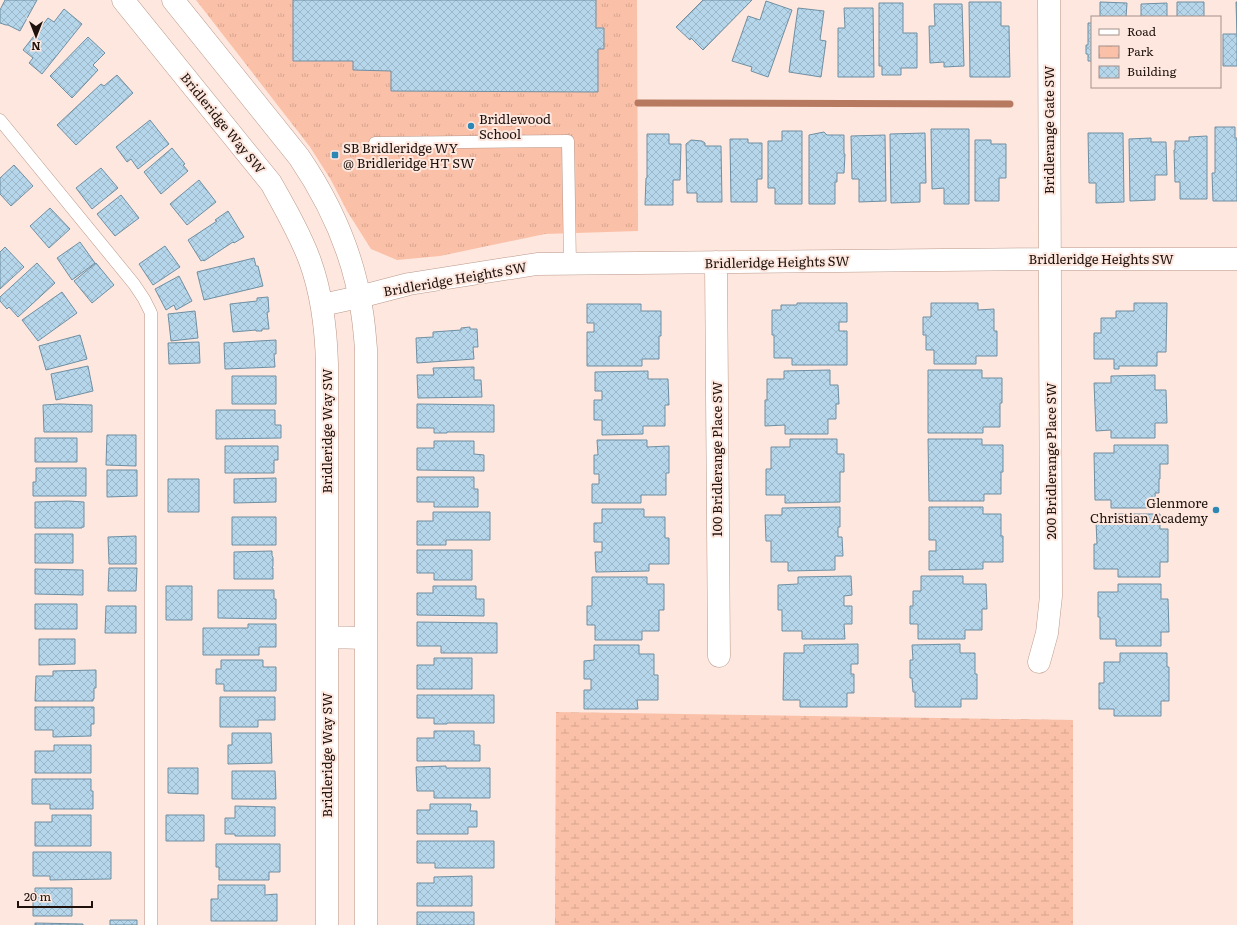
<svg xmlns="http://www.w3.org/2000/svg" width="1237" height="925" font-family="Literata,serif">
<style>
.wetland{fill:url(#wetland-marsh)}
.park{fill:url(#park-tufts)}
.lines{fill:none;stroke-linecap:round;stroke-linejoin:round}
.stream{stroke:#b77a60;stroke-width:7}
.building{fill:url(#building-cross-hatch);stroke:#708fa2}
.service-casing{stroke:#ba988a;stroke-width:13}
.minor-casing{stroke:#ba988a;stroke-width:23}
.tertiary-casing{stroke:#ba988a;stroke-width:23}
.service{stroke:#fff;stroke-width:12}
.minor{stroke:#fff;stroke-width:22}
.tertiary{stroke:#fff;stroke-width:22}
.poi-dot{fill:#2d87b4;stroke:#fde7de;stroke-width:1.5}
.labels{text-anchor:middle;stroke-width:4;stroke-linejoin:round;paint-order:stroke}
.poi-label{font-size:13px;fill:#1f120d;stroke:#fde7de;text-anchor:start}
.street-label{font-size:13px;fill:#1f120d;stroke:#fde7de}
</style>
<defs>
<pattern id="wetland-marsh" width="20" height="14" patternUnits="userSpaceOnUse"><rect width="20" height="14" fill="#fac0a8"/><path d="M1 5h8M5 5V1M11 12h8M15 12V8" fill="none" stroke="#d6a48f"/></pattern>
<pattern id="park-tufts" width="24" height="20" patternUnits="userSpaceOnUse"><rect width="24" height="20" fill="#fac0a8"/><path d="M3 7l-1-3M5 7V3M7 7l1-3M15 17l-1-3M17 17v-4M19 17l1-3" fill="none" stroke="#d6a48f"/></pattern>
<pattern id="building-cross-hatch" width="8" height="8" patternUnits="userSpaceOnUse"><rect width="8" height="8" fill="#b5d6eb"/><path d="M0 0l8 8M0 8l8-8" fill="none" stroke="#9bb7c8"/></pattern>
</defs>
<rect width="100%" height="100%" fill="#fde7de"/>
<path class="wetland" d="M556,712l517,8v205h-518z"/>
<path class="park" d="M196,0h441l1,231 -93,3 -105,22 -43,4 -26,-11 -24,-38 -16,-31 -21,-33z"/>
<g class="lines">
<path class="stream" d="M638,103l372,1"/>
</g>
<path class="building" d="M5,0h32l-17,31 -12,-6h-2l-6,-2v-13z
M293,0h303v28h8v21h-6v43l-207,-1v-20l-38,-1v-9h-60z
M703,0h49l-49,50 -12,-12 -1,2 -14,-13z
M766,1l26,9 -24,67 -17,-6 1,-4 -20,-6 16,-45 12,4z
M969,2h32v24h8l1,51h-40z
M1100,2l27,1 -1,14h-26z
M1177,2h27v15h-27z
M1236,2h1v64h-14v-32h14z
M879,3h24v30h14v35h-16v7h-19v-9h-3z
M1167,3v14h-26v-13z
M934,4h28l2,62 -20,1v-5l-14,1 -1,-37h6z
M798,8l26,3 -4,29 6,1 -5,36 -32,-5z
M844,8h29l1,69h-36v-49h7z
M64,9l18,15 -40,50 -13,-11 4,-5 -10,-8 25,-32 6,4z
M1088,23h4v38h-4v-7h-2v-9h2z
M88,37l17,16 -12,12 5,5 -26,28 -22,-22z
M117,75l16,18 -57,52 -19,-20 44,-41 3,2z
M150,120l19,24 -31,25 -7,-10 -4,3 -11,-15z
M1215,127h20v11h2v63h-24l-1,-28h3z
M931,129h38v75h-25v-16l-12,1z
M782,131h20v73h-27v-16h-7v-47h14z
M824,132l3,3h17v19h1l-1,19h-7v9h-2v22h-26v-69z
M925,133l1,50h-6v19l-29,1 -1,-69z
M1088,133h35l1,69 -28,1v-20h-7z
M647,134h22v10h12l-1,36h-7v25h-28l1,-27h1z
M885,135l1,66 -27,1v-23h-7l-1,-43z
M1207,136v63h-27v-17h-5l-1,-32h1v-9h14v-4z
M1151,138v4h15l1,33h-12v25l-25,1 -1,-62z
M730,139h18v4h14v36h-5v23h-26z
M691,140l11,1 3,2v3h16l1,56h-25v-9h-10l-1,-49z
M975,140h16v4h15v34h-7v23h-24z
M172,148l13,16 -2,1 5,6 -27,23 -17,-22z
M14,165l19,21 -22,20 -11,-12v-16z
M101,168l17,20 -26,21 -16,-21z
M199,180l17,22 -29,23 -17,-21z
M121,195l18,23 -24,18 -18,-22z
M50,208l20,21 -21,19 -19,-22z
M228,211l16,26 -10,6 -1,-1 -29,19 -1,-1 -2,1 -13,-21 29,-19 -2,-1z
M80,242l15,21 -23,17 -15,-22z
M165,246l15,21 -27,18 -14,-21z
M5,247l19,20 -24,22v-37z
M254,258l2,8h2l5,20 -59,14 -7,-28z
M37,263l18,20 -37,34 -9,-10 -2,2 -7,-8v-4z
M96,263l18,22 -22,18 -18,-22z
M179,276l13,25 -16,9 -2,-5 -8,5 -11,-21z
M62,292l15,21 -39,28 -16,-21z
M268,297l1,15h-2l2,17h-7v2h-6v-1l-23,2 -3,-28 27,-3v-3z
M797,303h50v19h-8v9h8v34h-55v-7h-18v-23h-2v-25h9v-5h16z
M931,303h47v7l16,-1v22h3v25h-21v8h-42v-14h-8v-15h-3v-18h8z
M1134,303h33l-1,49h-9v14h-38v3h-5v-10h-20v-26h7v-15h15v-7h18z
M587,304h54v7h20v25h-2v23h-17v7h-55v-34h7v-9h-7z
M195,311l3,27 -27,3 -3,-27z
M470,327v2h7l1,18h-5l1,12 -57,4 -1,-25 17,-1v-5l28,-2v-2z
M80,335l7,24 -41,11 -7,-24z
M276,340v14h-2l1,13 -50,2 -1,-26z
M199,342l1,21 -31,1 -1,-21z
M88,366l5,25 -37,9 -5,-26z
M474,367v13h7l1,17 -64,1 -1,-23h17l-1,-7z
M830,370v15h8l1,19h-3v15h-8v15h-43v-9l-20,1v-26h2v-21h17v-8z
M928,370h54v8h20v25h-2v24h-17v6h-55z
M648,371v8h20l1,26h-4v21h-22v8l-41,1v-15h-8v-20h8v-9h-7v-19z
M1155,375v15h11l1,33h-12v15h-44v-8l-15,1 -2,-48h17v-7z
M232,376h44v28h-44z
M60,404l32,1v27h-48l-1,-27z
M417,404l77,1v27h-47v1h-13v-5h-17z
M216,410h59v15h6v13l-65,1z
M107,435h29v31l-30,-1z
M35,438h42v24h-42z
M790,439h47v15h7v18h-4v30l-55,1v-8h-19v-26h5v-22h19z
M928,439h54v6h21v27h-2v22h-17v7h-55z
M597,440h50v7l22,-1v27h-3v22h-25v8h-49v-19h7v-10h-5v-19h4z
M434,441h40v13l10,1v16l-67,-1v-22h17z
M1114,445h54v19h-8v15h-1v14h-4l1,15h-45v-8h-16l-1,-47h20z
M225,446h53v14h-4v13h-49z
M36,468h50v28h-53v-14h3z
M107,470h30v26l-30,1z
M417,477h57v12h4v18h-44v-5h-17z
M276,478v24l-42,1v-24z
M168,479h31v33h-31z
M68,501l16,1v25h-2v1h-47v-26z
M840,507v20h-2v10h4l1,19h-8v14l-47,1v-9h-17v-21h-5l-1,-26h17v-7z
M929,507h54v7h18v22h2v26h-20v7l-54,1v-19h7v-11h-7z
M602,509h42v8h21v21h4v26h-20v7l-53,1 -1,-20h7v-10h-8v-19h8z
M433,512h57v28h-44v5h-29v-24h16z
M1113,514h47v15h8v33h-8v15h-42v-8h-24v-25h3l-1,-22 17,-1z
M232,517h44v28h-44z
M35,534h38v29h-38z
M136,536v28h-27l-1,-27z
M417,550h55v30h-38v-7h-17z
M272,551v5l1,1v9l-1,2h1v11h-39v-27z
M109,568h28l-1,23h-28z
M35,569l48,1v25l-48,-1z
M851,576l1,19 -8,1v10h8v18h-8l1,15h-43v-8h-20v-21h-4v-25l20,-1v-7z
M921,576h42v8h23l1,25h-5v21h-17v9h-47v-15h-8v-18h3v-15h8z
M592,577h55v7h17v26h-5v21h-17v9h-47v-15h-8v-19h5z
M1118,584h43v15h7l1,33h-8v14h-45v-7h-16v-22h-2v-25h20z
M166,586h26v34h-26z
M433,586h43v13h8v17l-67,-1v-22h16z
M218,590h56v9h2v20l-58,-1z
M35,604h42v25h-42z
M106,606h30v27h-31z
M417,622l80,1v30h-56v-7h-24z
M248,624h28v23h-17v8h-56v-27h45z
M39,639h36v25l-36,1z
M858,644v20h-7v10h3v19h-7v14h-47v-7h-17l1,-47h20v-8z
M960,644v9h15v21h2v25h-16v8h-46v-15h-2l-1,-14h-2v-18h3l-1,-15z
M594,645h45v9h15v21h4v25h-21l1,9h-54v-19h7v-11h-7v-18l10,-1z
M1120,653h47v14h2v34h-8v15h-47v-7h-15v-26h5v-21h16z
M434,658h38v31h-55v-24h17z
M221,660h42v7h13v24h-52v-7h-8v-15h5z
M96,670v18h-2v11h-1v2h-58l1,-25h17v-5z
M417,695h77v28h-47v1h-13v-6h-17z
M220,697h55v23h-17v7h-38z
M35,707h59v17h-3v12l-38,1v-7h-18z
M434,731h40v14h6v16h-63v-23h17z
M232,733h39l1,30 -44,1v-19h4z
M54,745h37v28h-56v-22h19z
M446,766v2h44v30h-56v-7h-17l-1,-24z
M168,768h30v26l-30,-1z
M232,771h43l1,28h-44z
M32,779h59v12h2v18h-43v-5h-18z
M430,804h41l-1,7h7v16h-9v7h-51v-24h13z
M235,806l40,1v29h-40v-2h-10v-16h10z
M52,815h39v31h-56v-24h17z
M166,815h38v26h-38z
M417,841h77v27h-59v-5h-18z
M216,844h64v28h-11v8h-50v-13h-3z
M33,852h78v27l-61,1v-4h-17z
M472,876v30h-55v-23h17v-6z
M218,885h47v10l12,-1v27h-66v-22h7z
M35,888h37v28h-39v-23l2,-1z
M417,912h57v13h-57z
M110,920h27v5h-27z
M35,923l48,1v1h-48z"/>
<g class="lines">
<defs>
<path id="service" d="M0,120l134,164 10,15 7,14v612
M375,143l193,-2 2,123"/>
<path id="minor" d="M716,262l3,394
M322,305l37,-8 50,-13 128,-20 512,-5h188
M1039,662l8,-29 4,-37 -2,-596"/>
<path id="tertiary" d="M123,0l148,183c14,25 29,51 39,78 12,33 16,67 17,103v561
M173,0l126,157c32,47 55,99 63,155 2,12 3,25 4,37v576
M327,637l39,1"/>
</defs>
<use href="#service" class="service-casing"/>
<use href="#minor" class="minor-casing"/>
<use href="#tertiary" class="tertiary-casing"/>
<use href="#service" class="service"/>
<use href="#minor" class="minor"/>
<use href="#tertiary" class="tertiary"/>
</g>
<g class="poi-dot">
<circle cx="471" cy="126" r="4"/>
<rect x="331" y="151" width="8" height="8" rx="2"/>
<circle cx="1216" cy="510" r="4"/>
</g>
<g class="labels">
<g class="poi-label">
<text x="479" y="124">Bridlewood<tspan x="479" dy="15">School</tspan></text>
<text x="343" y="153">SB Bridleridge WY<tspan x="343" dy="15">@ Bridleridge HT SW</tspan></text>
<text x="1208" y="508" text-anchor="end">Glenmore<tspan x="1208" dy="15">Christian Academy</tspan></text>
</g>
<g class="street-label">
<text transform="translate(223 123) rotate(51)" y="5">Bridleridge Way SW</text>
<text transform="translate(1049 130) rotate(-90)" y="5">Bridlerange Gate SW</text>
<text x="1101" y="264">Bridleridge Heights SW</text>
<text transform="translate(777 262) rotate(-1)" y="5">Bridleridge Heights SW</text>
<text transform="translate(455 279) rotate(-10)" y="5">Bridleridge Heights SW</text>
<text transform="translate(327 431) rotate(-90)" y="5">Bridleridge Way SW</text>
<text transform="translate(717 459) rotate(-90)" y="5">100 Bridlerange Place SW</text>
<text transform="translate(1051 461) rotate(-90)" y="5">200 Bridlerange Place SW</text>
<text transform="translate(327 755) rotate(-90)" y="5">Bridleridge Way SW</text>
</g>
</g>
<rect x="1091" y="16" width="130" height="72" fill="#fde7de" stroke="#a4928a"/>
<rect x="1099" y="29" width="20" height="6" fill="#ffffff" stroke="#a4928a"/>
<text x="1127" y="36" font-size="12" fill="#1f120d">Road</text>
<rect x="1099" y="46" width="20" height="12" fill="url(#park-tufts)" stroke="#a4928a"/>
<text x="1127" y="56" font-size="12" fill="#1f120d">Park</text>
<rect x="1099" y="66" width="20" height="12" fill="url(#building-cross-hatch)" stroke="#a4928a"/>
<text x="1127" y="76" font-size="12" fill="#1f120d">Building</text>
<g transform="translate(36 36) rotate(180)" stroke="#fde7de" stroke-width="3" paint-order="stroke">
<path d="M0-3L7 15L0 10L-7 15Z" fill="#1f120d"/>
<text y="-6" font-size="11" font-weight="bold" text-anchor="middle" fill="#1f120d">N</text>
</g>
<path d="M18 901v6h74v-6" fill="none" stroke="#1f120d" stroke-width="2"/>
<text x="24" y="901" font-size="12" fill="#1f120d" stroke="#fde7de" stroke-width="3" paint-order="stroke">20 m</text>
</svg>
